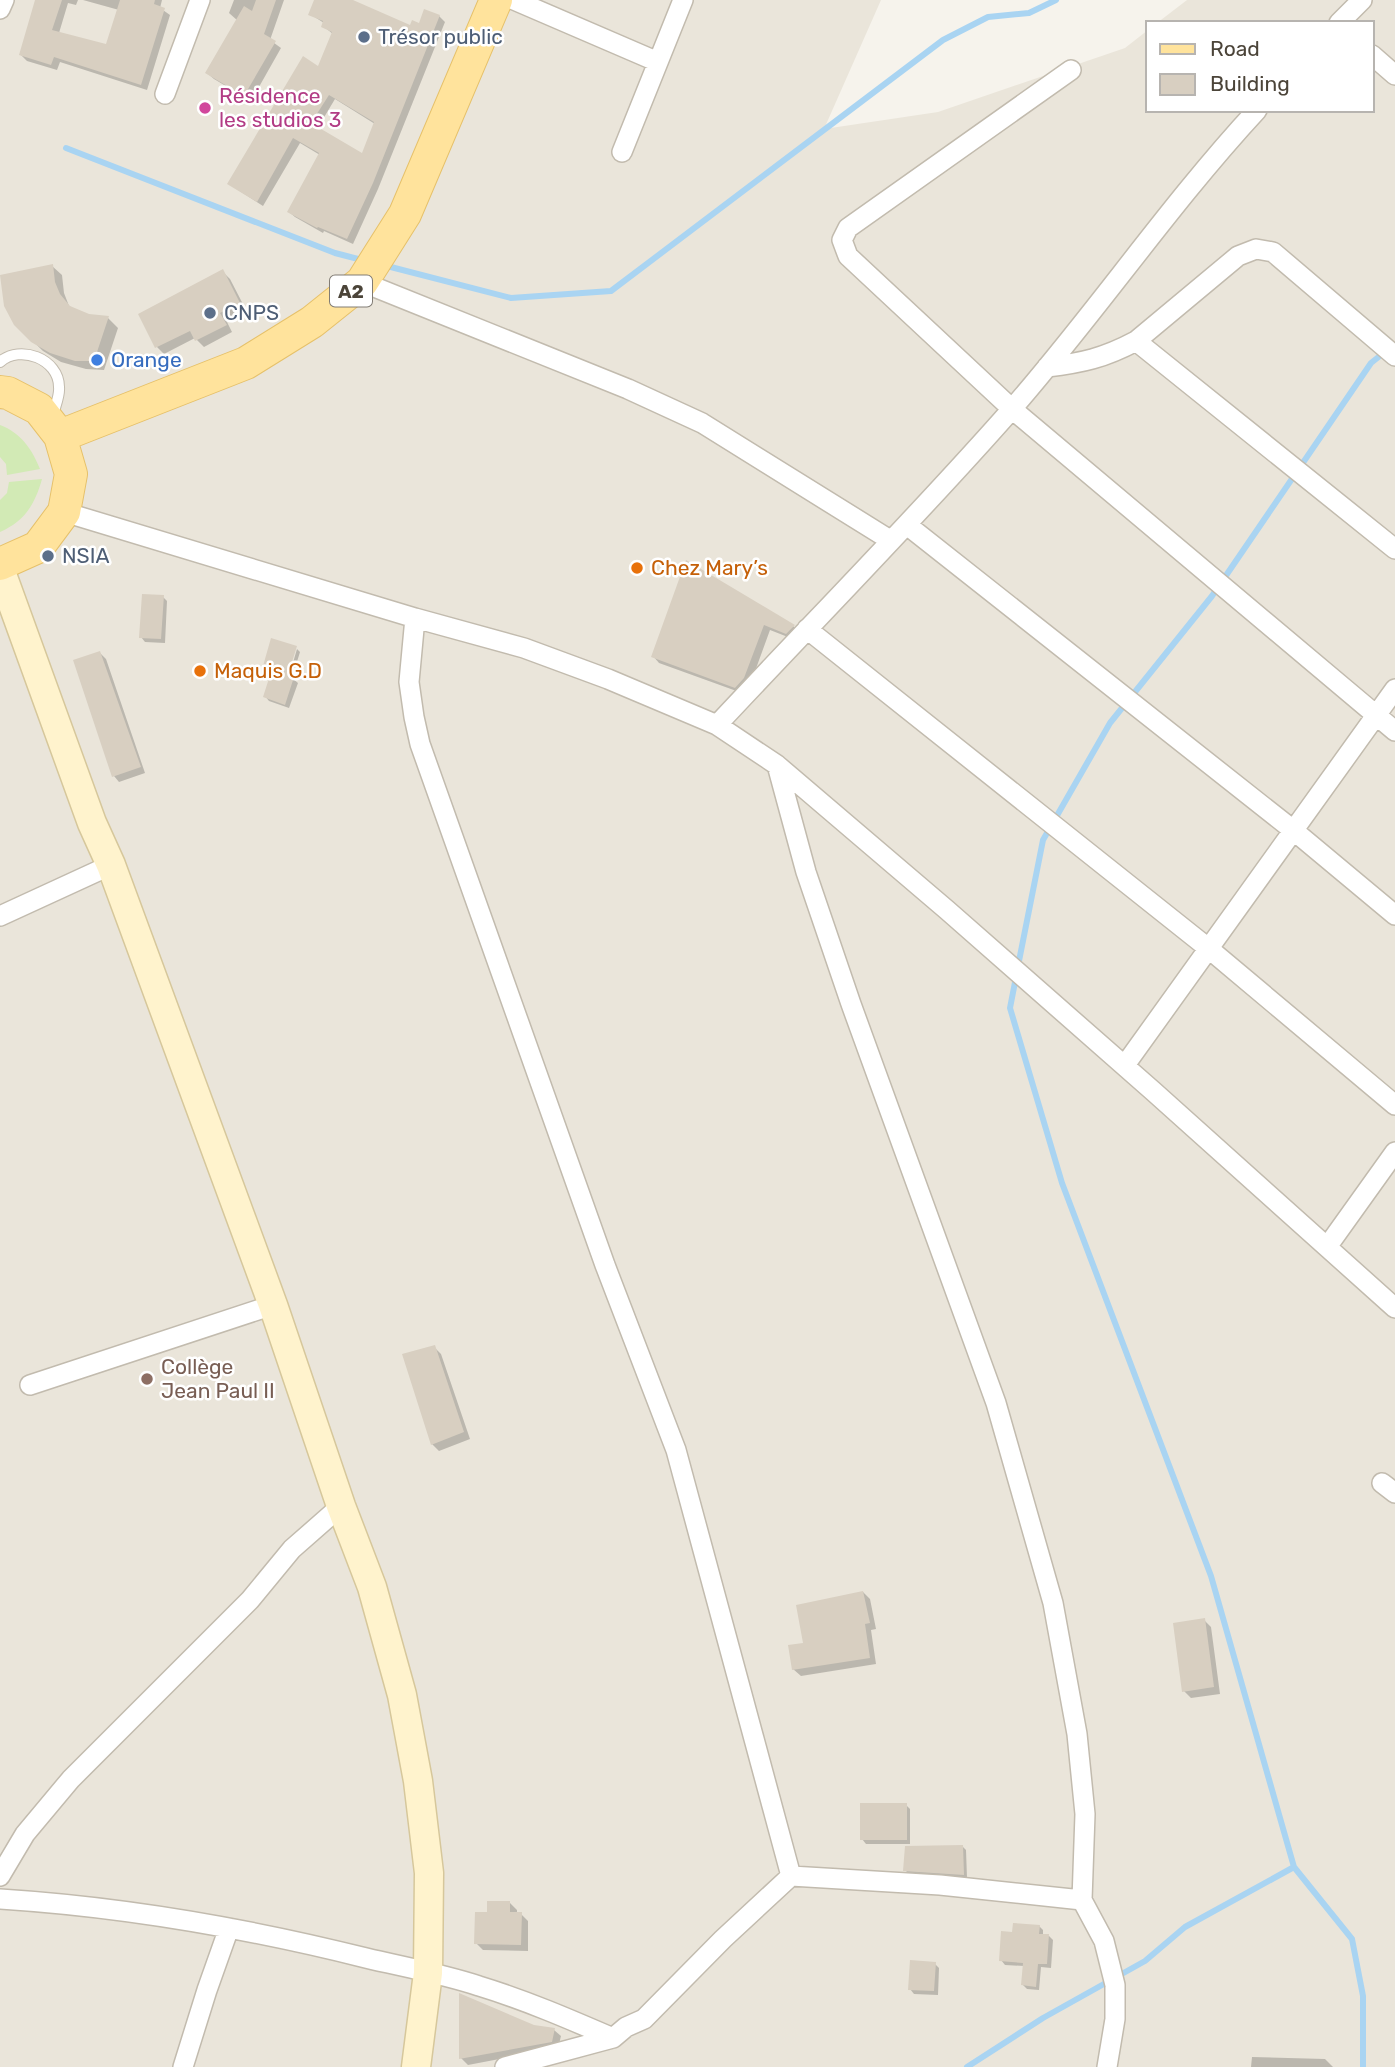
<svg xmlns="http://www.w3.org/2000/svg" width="1395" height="2067" font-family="Rubik,sans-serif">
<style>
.residential{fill:#eae5da}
.green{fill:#d2eab5}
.shadow{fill:#0003;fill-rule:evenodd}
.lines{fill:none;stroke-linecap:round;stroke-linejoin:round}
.stream{stroke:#a9d4f2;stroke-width:6}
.building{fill:#d8cfc1;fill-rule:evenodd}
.lane-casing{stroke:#c2bbae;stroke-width:12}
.street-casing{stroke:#c2bbae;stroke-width:22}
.secondary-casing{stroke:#d6c79b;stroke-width:31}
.primary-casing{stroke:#e6c16a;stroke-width:34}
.lane{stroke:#fff;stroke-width:10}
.street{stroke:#fff;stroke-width:19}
.secondary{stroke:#fff3cd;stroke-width:28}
.primary{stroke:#ffe39c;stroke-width:32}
.service-dot{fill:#5c6f8a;stroke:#fff;stroke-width:2.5}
.hotel-dot{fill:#d1479c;stroke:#fff;stroke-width:2.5}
.shop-dot{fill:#3f7fe0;stroke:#fff;stroke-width:2.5}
.food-dot{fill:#e8710a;stroke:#fff;stroke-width:2.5}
.education-dot{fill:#8d6e63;stroke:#fff;stroke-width:2.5}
.labels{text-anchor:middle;stroke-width:5;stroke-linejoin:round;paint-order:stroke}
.shield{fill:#fff;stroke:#817c74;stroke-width:2}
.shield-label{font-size:19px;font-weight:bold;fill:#4b4439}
.service-label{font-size:21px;fill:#4e5e75;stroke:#fff;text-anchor:start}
.hotel-label{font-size:21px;fill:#b23c85;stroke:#fff;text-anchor:start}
.shop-label{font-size:21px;fill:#366cbe;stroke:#fff;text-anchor:start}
.food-label{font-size:21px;fill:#c56008;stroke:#fff;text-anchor:start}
.education-label{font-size:21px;fill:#785e54;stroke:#fff;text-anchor:start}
</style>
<rect width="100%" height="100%" fill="#f6f3ec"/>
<path class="residential" d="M0,0h881l-57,129 114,-17 187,-64 23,-18v80h224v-87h-215l30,-23h208v2067h-1395z"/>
<path class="green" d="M0,425c21,8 32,24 40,44l-33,6 -1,-11 -6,-7z
M42,479c-7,25 -17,42 -42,53v-32l7,-7 2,-11z"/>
<path class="shadow" d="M42,0h36l-2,5 -8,-2 -9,30 49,13 11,-36 -36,-10h79l-2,8 10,7 -23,75 -87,-28 -3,8 -30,-9 -6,-6z
M234,0h50l-14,40 11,8 -30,53 -37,-22 -7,-6 31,-52 -9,-8z
M316,0h18l77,27 28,-11 6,6 -67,167 -25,55 -29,-13 -1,2 -28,-16 -6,-5 31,-57 -20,-12 -37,63 -34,-22 90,-116 14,-34 -10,-8 1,-3 -14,-9zM335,99l40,25 -13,32 -45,-27z
M52,266l10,9 2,18 5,13 19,10 20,2 10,10 -14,42 -18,-1 -25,-7 -18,-11 -28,-27z
M223,272l7,7 16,31 -20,10 6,12 -28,15 -9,-9 -31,16 -7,-7 -17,-32z
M687,563l106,63 6,6 -6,7 -23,-9 -20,55 -8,8 -83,-30 -6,-7z
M163,597l4,4 -2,42 -20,-1 -4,-5z
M273,640l10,42 4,1 10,-34 3,3 -8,26 6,5 -9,25 -20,-7 -4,-5 8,-25 -8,-6z
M100,653l6,6 39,114 -26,9 -5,-6z
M434,1347l7,7 29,85 -31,12 -7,-7z
M863,1592l7,7 6,30 -5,1 5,34 -75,12 -8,-7 12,-25z
M1204,1620l7,7 9,67 -29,4 -7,-7z
M906,1805l4,4v35h-44l-4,-5z
M962,1846l4,4 1,28 -58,-4 -4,-4z
M510,1903l7,7v4h4l7,7v30l-45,-1 -7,-7 13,-30z
M1039,1926l4,4v6h6l4,4 -2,28 -10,-1 -2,23 -12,-1 -4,-4 1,-19 -19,-1 -4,-5z
M935,1964l4,4 -1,27 -24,-1 -4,-5z
M534,2027l20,3 7,6 -3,12 -90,17 -7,-7z
M1252,2057l73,2 8,8h-82z"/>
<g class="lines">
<path class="stream" d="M66,148l269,105 31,8
M383,265l128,33 100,-7 332,-251 45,-23 41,-4 27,-13
M1018,966l25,-126 67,-117 102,-127 159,-233 15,-12
M1294,1867l58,72 11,57v71
M967,2067l76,-49 102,-57 40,-34 109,-60 -83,-291 -149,-393 -52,-175 6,-31"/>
</g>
<path class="building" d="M35,0h27l-10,30 54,14 14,-44h35l-1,4 11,4 -24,77 -87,-28 -3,8 -32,-10z
M256,0h20l-12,34 12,7 -32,55 -39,-23 39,-67 8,5z
M314,0h39l57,25 2,-5 7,3 5,-14 16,6 -67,168 -26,56 -29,-12 -1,1 -30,-16 32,-59 -26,-15 -36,64 -30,-18 76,-128 15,10 14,-34 -11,-5 2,-6 -15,-6zM329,95l45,27 -12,31 -51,-30z
M53,264l2,18 5,12 10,12 19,8 20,2 -15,45h-19l-25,-8 -19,-11 -17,-17 -10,-19 -4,-31z
M223,269l17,34 -20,10 7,12 -32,16 -5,-10 -35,17 -17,-34z
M686,560l109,65 -9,9 -22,-9 -20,53 -9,10 -84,-31z
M142,594l22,1 -3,44 -22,-1z
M271,638l26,8 -9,29 6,2 -9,28 -22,-8 9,-28 -9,-3z
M100,651l41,116 -29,10 -39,-117z
M435,1345l29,87 -33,13 -29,-91z
M863,1591l7,32 -5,1 5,34 -78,12 -4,-25 15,-2 -7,-38z
M1205,1618l9,69 -32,5 -9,-69z
M860,1803h47v37h-47z
M963,1845l1,30 -61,-4 2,-25z
M487,1901h23v11h12l-1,33 -47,-1 1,-32h12z
M1013,1923l27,2 -1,9h10l-2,30h-9l-2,23 -15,-2 2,-22 -24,-2 2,-30 11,1z
M910,1960l26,2 -2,29 -26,-1z
M459,1993l75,32 21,3 -3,14 -93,17z"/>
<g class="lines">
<defs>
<path id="lane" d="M0,362c20,-18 59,-3 59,25 1,9 -4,19 -6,28"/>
<path id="street" d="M514,0l144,62
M0,9l4,-9
M1339,23l23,-23
M1372,55l23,20
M1071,70l-223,158 -6,12 6,16 164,153 383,322
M165,94l35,-94
M622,152l61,-152
M362,282l266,107 74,34 188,117
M1136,341l102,-85 18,-7 17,3 122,104
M1047,367c35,-4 57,-9 89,-26l259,208
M64,512l351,106 109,30 84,31 109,46 60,40 170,145 206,181 242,217
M907,525l386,305 102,85
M415,618l-6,64 5,35 6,27 185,521 71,185 115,426
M807,629l401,319 187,157
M717,725c98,-105 199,-207 294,-315 85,-97 158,-205 246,-300
M777,765l29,107 45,132 145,399 57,200 24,131 8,80 -3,86 22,41 11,44v34l-8,48
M0,916l111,-51
M1125,1065l270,-376
M1327,1247l68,-95
M30,1385l243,-80
M1382,1483l13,10
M0,1876l25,-42 46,-55 179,-179 42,-51 49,-43
M0,1899c124,8 246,29 366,59 38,9 77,16 113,28 46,14 90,33 134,52
M183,2067l24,-77 22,-62
M505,2067l108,-29 13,-11 18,-8 79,-80 68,-63 149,9 142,15"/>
<path id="secondary" d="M0,569l92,254 19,42 162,440 68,201 31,81 30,108 16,86 11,92 -1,100 -12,94"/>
<path id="primary" d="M0,392l8,1 31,16 21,27 11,38 -7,38 -26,35 -38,17
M60,436l186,-73 66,-41 50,-40 43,-68 91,-214"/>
</defs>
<use href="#lane" class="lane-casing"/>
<use href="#street" class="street-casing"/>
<use href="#secondary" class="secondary-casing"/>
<use href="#primary" class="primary-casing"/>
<use href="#lane" class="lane"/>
<use href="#street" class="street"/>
<use href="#secondary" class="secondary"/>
<use href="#primary" class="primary"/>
</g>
<g class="service-dot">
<circle cx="364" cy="37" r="7"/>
<circle cx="210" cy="313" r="7"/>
<circle cx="48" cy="556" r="7"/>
</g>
<circle class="hotel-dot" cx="205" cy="108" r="7"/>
<circle class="shop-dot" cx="97" cy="360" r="7"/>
<g class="food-dot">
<circle cx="637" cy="568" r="7"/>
<circle cx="200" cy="671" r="7"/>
</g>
<circle class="education-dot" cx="147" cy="1379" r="7"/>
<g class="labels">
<rect class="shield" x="330" y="275.5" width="42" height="31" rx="5"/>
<g class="shield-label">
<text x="351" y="298">A2</text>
</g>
<g class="service-label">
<text x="378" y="44">Trésor public</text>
<text x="224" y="320">CNPS</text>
<text x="62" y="563">NSIA</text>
</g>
<g class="hotel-label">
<text x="219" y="103">Résidence<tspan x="219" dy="24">les studios 3</tspan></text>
</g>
<g class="shop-label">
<text x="111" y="367">Orange</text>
</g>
<g class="food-label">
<text x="651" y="575">Chez Mary’s</text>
<text x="214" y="678">Maquis G.D</text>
</g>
<g class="education-label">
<text x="161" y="1374">Collège<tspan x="161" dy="24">Jean Paul II</tspan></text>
</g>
</g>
<rect x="1146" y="21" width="228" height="91" fill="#ffffff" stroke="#b7b4b0" stroke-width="2"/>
<rect x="1160" y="44" width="35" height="10" fill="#ffe39c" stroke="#b7b4b0" stroke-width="2"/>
<text x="1210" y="56" font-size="21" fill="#4b4439">Road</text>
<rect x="1160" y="74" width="35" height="21" fill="#d8cfc1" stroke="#b7b4b0" stroke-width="2"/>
<text x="1210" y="91" font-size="21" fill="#4b4439">Building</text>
</svg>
